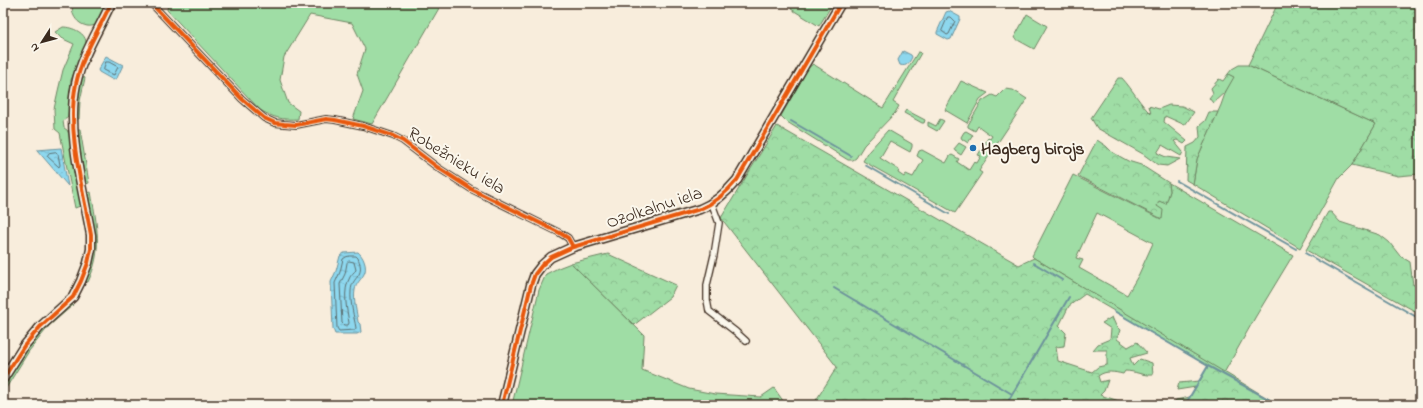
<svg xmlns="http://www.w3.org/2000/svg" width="1423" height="408" font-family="'Indie Flower',sans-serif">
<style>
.green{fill:#9fdda5;stroke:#6d8462;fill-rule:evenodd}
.forest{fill:url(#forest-crowns);stroke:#6d8462}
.water{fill:url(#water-ripples);stroke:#6c929b}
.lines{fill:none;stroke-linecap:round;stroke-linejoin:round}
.shore{stroke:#5c6f71;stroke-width:1}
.stream{stroke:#6c929b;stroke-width:2}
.street-casing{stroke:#3b2a1e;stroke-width:8}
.secondary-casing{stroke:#3b2a1e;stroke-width:11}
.street{stroke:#fbf7ec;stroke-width:5.5}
.secondary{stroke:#fbf7ec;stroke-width:8}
.cycleway-casing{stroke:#fbf7ec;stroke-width:6}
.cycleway{stroke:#e8590c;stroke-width:4}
.poi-dot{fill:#1f6fb2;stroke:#fbf7ec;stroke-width:1.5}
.labels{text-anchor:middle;stroke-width:4;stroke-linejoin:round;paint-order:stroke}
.poi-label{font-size:18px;font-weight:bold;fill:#3b2a1e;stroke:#fbf7ec;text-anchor:start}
.street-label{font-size:18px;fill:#3b2a1e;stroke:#fbf7ec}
</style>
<defs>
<pattern id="forest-crowns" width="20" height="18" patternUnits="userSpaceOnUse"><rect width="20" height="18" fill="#9fdda5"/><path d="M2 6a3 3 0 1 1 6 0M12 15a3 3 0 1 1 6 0" fill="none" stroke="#8abe8e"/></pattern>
<pattern id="water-ripples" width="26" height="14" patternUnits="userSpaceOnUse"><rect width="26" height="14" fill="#8dd7ee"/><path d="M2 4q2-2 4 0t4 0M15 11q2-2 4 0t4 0" fill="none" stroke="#7bb9cc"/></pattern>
</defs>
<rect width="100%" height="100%" fill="#f8eddc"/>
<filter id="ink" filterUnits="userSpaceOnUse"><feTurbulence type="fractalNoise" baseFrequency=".025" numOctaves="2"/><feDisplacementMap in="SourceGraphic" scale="8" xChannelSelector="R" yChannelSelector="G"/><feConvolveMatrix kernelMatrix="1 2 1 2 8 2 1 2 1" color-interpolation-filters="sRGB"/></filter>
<g filter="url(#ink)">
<path class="green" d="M74,3h32l-9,21c-13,8 -30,-8 -23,-21z
M168,3h274l-70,121 -19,-5 10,-28 -6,-17 8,-25 -13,-26 -42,-8 -26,42 -4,23 8,23 11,8 -1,8c-16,1 -24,-1 -38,-9l-93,-100z
M794,3h39l-14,23 -28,-17z
M1027,14l20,12 -13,23 -20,-11z
M63,27c9,0 24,6 23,17l-15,36 -3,37 -5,4 1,7 3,2 2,4 12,70 -1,2 -5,2 -15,-75 -5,-4 -1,-20 4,-18 5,-21 11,-26 -13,-6 -6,-6z
M918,52l3,1 -28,49 6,4 -4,7 -31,32 -8,13 -3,2h-5l-61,-38 -6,-6 27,-48 5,-4 70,44z
M1239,65h9l128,59 -24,41 -13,13 -39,70 -107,-64 4,-25 24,-54 6,-17 6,-11 -5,-3 4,-5z
M82,76l3,2 -5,23 -1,18h-2l1,-22z
M961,81l27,12 -8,6 -13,24 -22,-13z
M1005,89l8,1 14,9 -48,72 3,2 -27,40 -92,-52 6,-10 19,-21 24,14v3l-2,5 -20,-11 -10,17 19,12 -1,3 6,4 2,-3 7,3 10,-17 -6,-4 2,-5 3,-1 24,13 4,-7 2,-1 7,4 -2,3 12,8 5,-8 3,1 4,-7 -3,-1 3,-5 3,1 4,-7 -3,-1 3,-5 2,1 2,-3 -14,-10 -3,5 -7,-4v-2l14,-24 10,-6 5,2z
M906,110l19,10 -1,3h-2l-18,-10z
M940,119l4,2 -6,9 -1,1 -9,-5v-4l8,4z
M76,129h4l9,54 -3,1z
M966,131l7,4 -5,8 -6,-4 -1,-2 3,-5z
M959,143l7,4 -5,8 -6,-4 -1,-2z
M1073,175l88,44 -5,-12 3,-6 7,2 4,-12 -1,-8 124,72 -37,61 -32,57 -190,-115 -2,-2zM1097,213l56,30 -14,31 -12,21 -48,-27 4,-8 -7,-2z
M91,192c6,34 12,58 -3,90l-3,-1c14,-29 8,-58 3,-88z
M571,263l73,72 -2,35 47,19 26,5 46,3 13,-9 12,17h-274l27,-115 7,-16 12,-6z
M70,303l3,2 -24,21 -20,25 -26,42v-7l29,-44z"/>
<path class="forest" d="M1278,3h16l3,1 2,-1h121v171l-22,2 -46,-11 24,-41 -128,-59z
M1228,74l6,3 -8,14 -13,12 -4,-5 4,-5 -2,-5 8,-9 4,2z
M1118,78h4c11,12 18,26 29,36l-2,-8 10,3 10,-4 13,1 12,6 -9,13 -20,-9 -1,6 23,19 -3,3 -7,-4 -3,1 9,11 -2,4 -19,-11 -5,8 9,4 14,2 -13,7 -9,-1 -15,-11 -46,-26 -6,-10z
M1209,112h9l-21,47 -4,25 -7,-4 1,-33 8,-4 5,-6 -1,-11 6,-5z
M777,126l242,139 15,-7 245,147h-107l4,-5 14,-3 6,-10 -19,3 2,-7 21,-2 8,-15 -123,-72 -16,12 -10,20 7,7 -2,13 -8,1 2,14 34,11 6,-5 9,-2v-15h-14l5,-6 12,-5 1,-10 -9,-6 10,-6 4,9 4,4 -3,9 11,8 9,-5 10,11 -17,5 3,8 7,-7 12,4 1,12c-10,1 -18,-4 -28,-4l-2,3c-9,-2 -17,-4 -25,2l2,6 8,-2 -4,11 -4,4 32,10h-319l24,-38 -116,-149z
M1097,140l9,6 6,6 16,9 13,4 28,18 1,8 -4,13 -7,-3 -2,5 6,4 -1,9 -84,-43z
M1328,212h3l9,10 40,13 9,7 11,14 10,6 3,23 7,-2v31l-114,-64z
M608,254l68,31 -6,12 -36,28 -63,-62z"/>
<path class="water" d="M949,11l11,6v2l-9,20 -3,1 -11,-6v-2l9,-20z
M903,51l8,4 1,2c-3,6 -5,10 -12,8l-2,-5z
M106,56l17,9 -6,13 -4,2 -14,-8 -1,-2z
M61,148l7,38 -31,-36z
M358,252c5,4 10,15 6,22 -3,6 -8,9 -9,16 -2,11 2,22 3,32l2,2 1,8 -4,2h-22l-2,-5 -2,-47 5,-11 4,-15 4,-3z"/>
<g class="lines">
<path class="shore" d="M948,17h3l4,4 -6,13 -2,1 -5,-4z
M106,62h3l9,5 -4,8 -10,-5z
M56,152l2,2 2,11 -1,2 -12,-11 2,-3z
M350,256h6l2,2c8,20 -6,17 -7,33 -1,13 3,25 5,37l-1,2 -16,1 -2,-3 -2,-45 5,-11 3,-13 3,-2z
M349,261l5,1 2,8c-2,2 -5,5 -6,7 -8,14 -3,32 -1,46l-1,2h-4l-2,-2 -2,-39 5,-10 2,-11z"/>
<path class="stream" d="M791,121l60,35
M865,165l84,49
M1177,181l119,68
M1305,253l115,66
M1034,263l28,17
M834,288l178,106
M1114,311l94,55 71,39
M1006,405l63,-108
M1185,405l23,-39"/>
<defs>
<path id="street" d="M151,3l91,96 22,19 11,5 9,1 12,1 30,-6 9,1 28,6 30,10 10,5 34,26 34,22 89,44 8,5 5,9
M712,204l7,19 -5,32 -7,30v15l2,11 27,21 10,9"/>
<path id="secondary" d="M3,379l21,-33 16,-19 33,-30 8,-16 7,-18 3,-14v-14c-8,-46 -25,-104 -15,-151 6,-29 23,-54 35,-81
M502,405l29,-120 4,-11 7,-9 9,-8 22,-10 127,-38c15,-6 26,-16 37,-29l104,-177"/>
</defs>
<use href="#street" class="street-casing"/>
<use href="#secondary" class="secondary-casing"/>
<use href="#street" class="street"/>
<use href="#secondary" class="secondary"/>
<defs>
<path id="cycleway" d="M151,3l91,96 22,19 11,5 9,1 12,1 30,-6 9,1 28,6 30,10 10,5 34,26 34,22 89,44 8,5 5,9
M3,379l21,-33 16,-19 33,-30 8,-16 7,-18 3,-14v-14c-8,-46 -25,-104 -15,-151 6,-29 23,-54 35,-81
M502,405l29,-120 4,-11 7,-9 9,-8 22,-10 127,-38c15,-6 26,-16 37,-29l104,-177"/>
</defs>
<use href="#cycleway" class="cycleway-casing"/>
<use href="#cycleway" class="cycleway"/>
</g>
</g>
<circle class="poi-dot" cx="973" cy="148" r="4"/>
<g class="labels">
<g class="poi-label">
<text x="981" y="154">Hagberg birojs</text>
</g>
<g class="street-label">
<text transform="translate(457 160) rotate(32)" y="6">Robežnieku iela</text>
<text transform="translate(654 207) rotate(-18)" y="6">Ozolkalnu iela</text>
</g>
</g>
<rect width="1423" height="408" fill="none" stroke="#fbf7ec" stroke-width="16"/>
<rect x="8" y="8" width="1407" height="392" fill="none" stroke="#3b2a1e" stroke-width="1.5" filter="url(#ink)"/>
<g transform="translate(42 42) rotate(234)" stroke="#fbf7ec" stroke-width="3" paint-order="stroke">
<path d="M0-3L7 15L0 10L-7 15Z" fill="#3b2a1e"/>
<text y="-6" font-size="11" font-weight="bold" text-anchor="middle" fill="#3b2a1e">N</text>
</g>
</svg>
